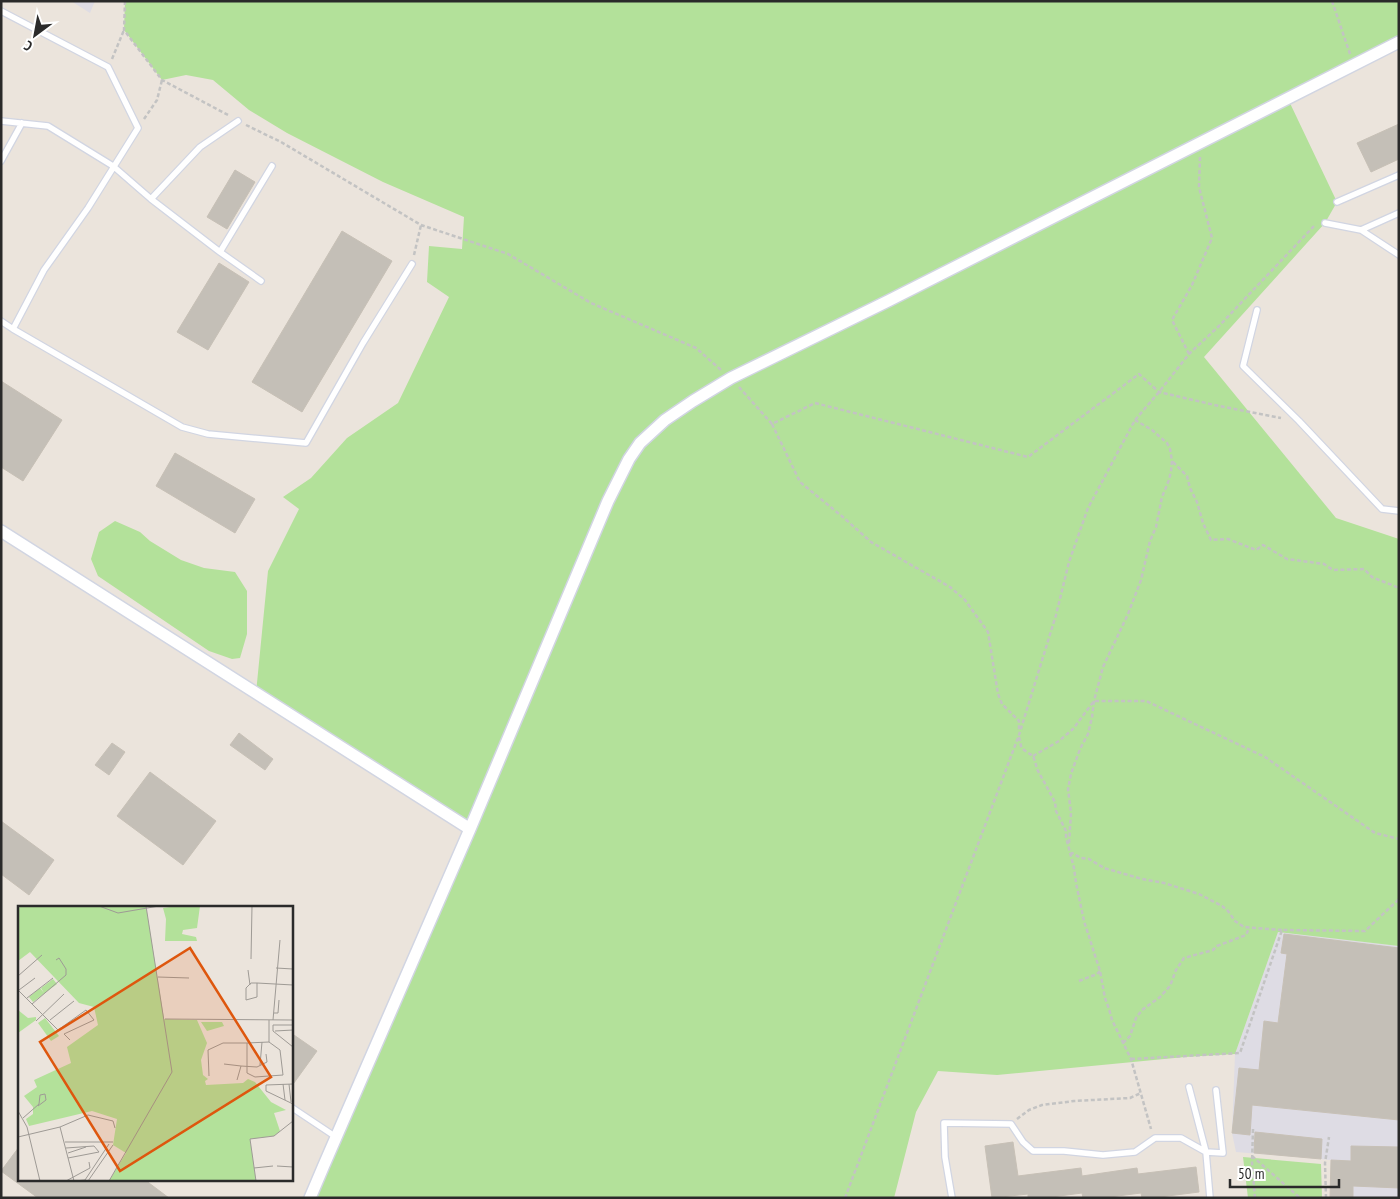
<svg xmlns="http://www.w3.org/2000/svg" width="1400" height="1199" font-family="'PT Sans Narrow',sans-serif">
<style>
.industrial{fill:#dedce4}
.green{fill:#b3e19a}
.building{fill:#c4bfb7;stroke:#c7c0b6}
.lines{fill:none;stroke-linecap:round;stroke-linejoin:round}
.service-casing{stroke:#d1d5e2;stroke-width:8}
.minor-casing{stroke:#d1d5e2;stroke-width:14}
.path{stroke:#c3c3c3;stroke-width:2.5;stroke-dasharray:4 2.5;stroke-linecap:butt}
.service{stroke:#fff;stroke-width:5.5}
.minor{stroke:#fff;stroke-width:11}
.inset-road{fill:none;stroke:#9e9a95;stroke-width:1}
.view{fill:#de570e;fill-opacity:0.15;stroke:#de570e;stroke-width:2.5}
.inset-edge{fill:none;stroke:#2a2a2a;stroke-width:2.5}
</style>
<rect width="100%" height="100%" fill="#ebe4dc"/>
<path class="industrial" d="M71,1h24l-5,12z
M1278,932l121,14v252h-69l1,-38 -95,-8 -4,-19 3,-79z"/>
<path class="green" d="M125,1h1274v41l-111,57 49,103 -12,21 -121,134 132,161 63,21v407l-121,-14 -43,122 -50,3 -188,18 -59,-4 -22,41 -22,86h-584l160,-369 -214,-136 12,-122 31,-62 -16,-12 28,-19 36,-40 51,-35 51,-106 -22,-15 2,-36 33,3 2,-32 -81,-35 -96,-49 -38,-23 -36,-30 -27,-5 -24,5 -38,-50z
M115,521l25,11 10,9 31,19 23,8 31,4 12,19v43l-7,24 -8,1 -23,-8 -111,-75 -7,-17 8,-27z
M1243,1157l78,7 1,34h-74z"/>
<path class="building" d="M1399,124v35l-28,13 -14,-29z
M235,170l20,12 -28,47 -20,-12z
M342,231l50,30 -90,151 -50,-30z
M219,263l30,19 -41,68 -31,-18z
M1,381l61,39 -39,61 -22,-14z
M175,453l80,46 -20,34 -79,-47z
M239,733l34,26 -8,11 -35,-25z
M112,743l13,9 -16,23 -14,-10z
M150,772l66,49 -33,44 -66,-49z
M1,821l53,39 -25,35 -28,-21z
M1284,934l115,14v172l-147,-15 -2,30 -18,-2 7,-65 20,2 5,-49 14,2 9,-69 -6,-1z
M291,1033l26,18 -26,36z
M1255,1132l67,7 -1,20 -67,-6z
M1013,1142l5,34 63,-8 1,8 55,-8 1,6 58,-7 3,25 -47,6h-10l-1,-5 -39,5h-19l-1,-5 -38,5h-16v-4l-36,4 -7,-52z
M1351,1146l48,1v41l-46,-2v12h-23l1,-38 20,1z
M19,1147v33h126l24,18h-131l-37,-27z"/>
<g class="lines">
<defs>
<path id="service" d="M1,11l107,56 30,61 -50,80 -44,62 -31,59 -12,-8
M1,121l47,5 65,40 38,33 49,-52 38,-26
M1,161l21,-38
M151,199l69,53 41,29
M1337,202l62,-27
M1325,223l36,7 38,25
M1361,230l38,-17
M220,252l52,-86
M1257,310l-14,56 56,55 83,88 17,2
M13,329l169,98 26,7 98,9 57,-100 49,-79
M1189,1087l17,65
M291,1107l45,30
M952,1198l-7,-41 -1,-34 67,1 12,18 10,9h31l39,4 32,-3 20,-14h26l25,14
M1210,1198l-4,-46 17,1 -7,-63"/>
<path id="minor" d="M1,531l469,298
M310,1198l14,-33 146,-336 138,-328 21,-42 11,-16 25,-23 28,-19 38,-23 157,-77 511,-259"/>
</defs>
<use href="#service" class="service-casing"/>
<use href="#minor" class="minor-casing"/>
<path class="path" d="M125,1l-1,29 38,50 68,36
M1332,1l18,53
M112,59l12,-29
M144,119l13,-19 5,-20
M246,125l35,17 140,83 87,29 83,49 105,45 25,22
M414,255l7,-30
M1189,354l-17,-34 20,-35 20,-47 -13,-51 1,-30
M739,387l33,37 43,-21 213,54 111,-83 20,18 60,14 62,12
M772,424l28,58 44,36 27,24 79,45 15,13 23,32 10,62 4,10 17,17v10
M1173,462l14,14 3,12 7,14 6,21 8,17 17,-1 28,11 7,-5 24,14 37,5 9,6 31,-1 8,8 27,11
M1019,737l2,9 3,4 9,6 2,5 2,8 18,33 1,9 10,20v6l8,31 2,15 8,38 16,50 5,27 4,11 3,11 19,39 20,70
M1033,756l26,-15 14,-12 21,-28h52l119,56 110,76 24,6
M1069,843l2,-30 -3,-24 3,-15 9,-25 8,-15 4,-17 2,-16 9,-34 25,-53 13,-34 9,-39 6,-14 6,-30 7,-17 2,-9 1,-10 -2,-12 -3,-6 -15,-13 -17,-10
M1070,854l2,-1 9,5 8,1 15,9 38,11 22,4 35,11 23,12 6,5 7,10 9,6 38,3
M1079,981l18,-7 3,-3
M1123,1043l7,-7 6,-18 6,-8 18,-13 10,-11 6,-16 8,-12 29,-8 4,-4 29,-11 3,-7
M1131,1059l109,-6 42,-123 83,1 34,-32
M1017,1119l12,-9 13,-5 32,-4 56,-3 11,-5
M1253,1129l-1,34 3,35
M1252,1156l48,42
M845,1198l174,-463 37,-120 13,-53 19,-54 47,-88 24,-28 30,-38 30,-28 96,-101
M1326,1198l-1,-35 4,-26"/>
<use href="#service" class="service"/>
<use href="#minor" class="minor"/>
</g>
<g transform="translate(18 906)">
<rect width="275" height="275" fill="#ebe4dc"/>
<path d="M3,0h125l18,113 33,1 10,23 -6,17 2,15 5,4 -3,2 1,4 37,-2 5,-4 7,3 16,20 15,8 -12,3 6,18 -6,5 -24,3 6,42h-147l17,-28 -13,-8 4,-26 -25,-8 -63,15 -3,-7 7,-5v-7l-9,-11 13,-9 -3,-7 37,-17 -4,-16 31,-22 -4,-18 -15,-4 -49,-51 -12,9v-52zM159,0h23l-3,22 -14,2 -1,4 14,3 1,4h-32l1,-22 -3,-11zM35,73l4,5 -24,18 -4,-5 11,-9 4,5 -3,-5zM0,104l10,8 8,-1v3l-18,13zM27,112l14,18 -8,5 -13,-18zM183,116h21l2,4 -17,5z" fill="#b3e19a"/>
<path class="inset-road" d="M81,0l19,7 41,-7M233,53l1,-53M258,62l17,1M230,64l2,15M0,70l24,-21M140,71l31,1M239,77v14l-11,3v-12l5,-5h6l36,2M0,84l40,40 28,-20 8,10 -30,14 6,6M1,84l16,-12M9,92l26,-20M14,98l34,-29v-6l-7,-11 -3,2M256,107h4l1,-13M147,113l128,1M32,114l24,-19M251,114v22M255,114l7,-80M18,115l28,-27M275,119h-20v6l20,16M257,125l18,-1M251,136l11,8 3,25 -28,2 -8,-4v-30zM206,158l17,2M242,159l2,-23M191,170l-1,-26 15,-7h24M219,174l4,-14 16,1 10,-5 -1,-8M265,178l2,16M271,178l2,18M275,178l-27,1v6l27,13M0,205l9,16 13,54M5,212l16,-14 1,-9 5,-1 1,6 -8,6M42,221l14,54M0,231l42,-10 28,-12 25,6 2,7M47,236h48M48,242l28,-2 5,6 -31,6M50,247l18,-6M259,260l16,1M236,262l19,-2M48,275l24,-13 -1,-6M56,275l11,-1 24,-36M70,275l25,-36M91,275l63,-109 -26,-166M238,275l-6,-42 24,-3 19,-15"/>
<path class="view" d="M172,42l81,129 -151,94 -80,-129z"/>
<rect width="275" height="275" class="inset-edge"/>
</g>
<rect width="1400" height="1199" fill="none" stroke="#2a2a2a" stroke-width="5"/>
<g transform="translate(35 35) rotate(212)" stroke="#ffffff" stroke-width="4" paint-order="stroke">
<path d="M0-4L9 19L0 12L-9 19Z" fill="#2a2a2a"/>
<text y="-8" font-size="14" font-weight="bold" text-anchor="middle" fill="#2a2a2a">С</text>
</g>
<path d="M1230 1179v8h109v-8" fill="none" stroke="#2a2a2a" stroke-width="2.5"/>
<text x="1238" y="1179" font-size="15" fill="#2a2a2a" stroke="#ffffff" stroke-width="4" paint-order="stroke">50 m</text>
</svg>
